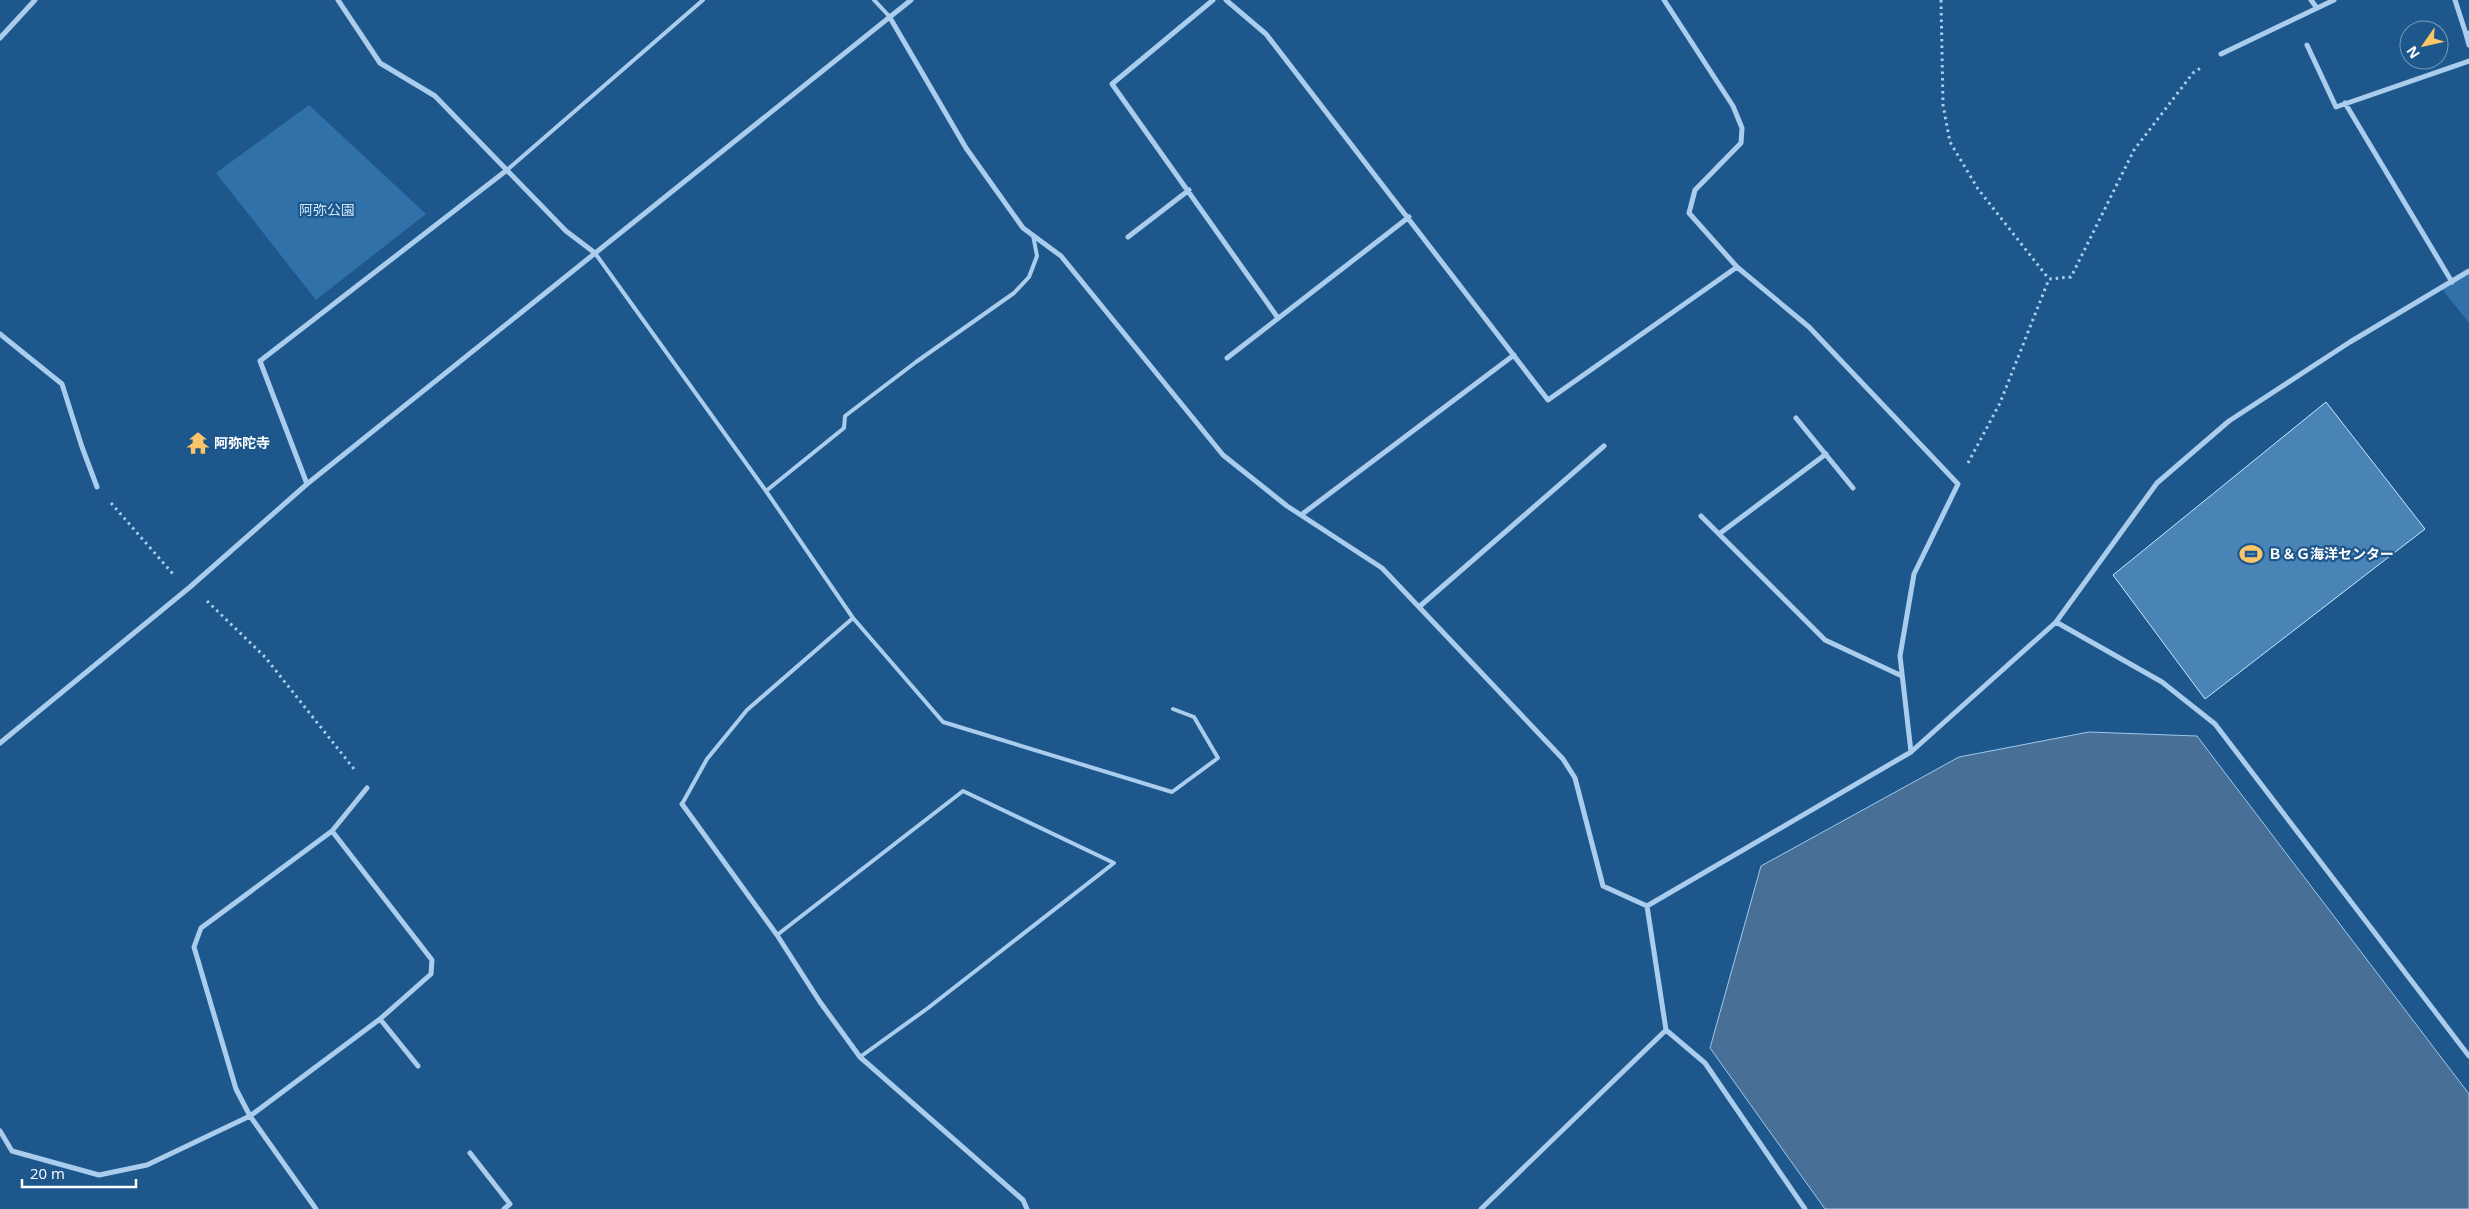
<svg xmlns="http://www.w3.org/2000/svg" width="2469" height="1209" font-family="'Open Sans','Noto Sans JP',sans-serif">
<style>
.green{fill:#3071aa}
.water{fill:#487097;stroke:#9dc9ee}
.building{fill:#4a83b6;stroke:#cfe6f9}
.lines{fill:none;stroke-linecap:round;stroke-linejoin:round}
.path{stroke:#aacded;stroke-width:3;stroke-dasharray:2.5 4;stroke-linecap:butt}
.service{stroke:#aacded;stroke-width:4}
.minor{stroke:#aacded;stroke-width:5}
.labels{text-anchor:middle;stroke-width:4.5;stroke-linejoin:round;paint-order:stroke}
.park-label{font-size:14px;fill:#cfe6f9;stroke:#1d578c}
.poi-label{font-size:14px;font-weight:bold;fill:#fff;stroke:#1d578c;text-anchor:start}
</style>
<rect width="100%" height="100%" fill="#1d578c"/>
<path class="green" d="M309,105l117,109 -110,86 -100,-127z
M2469,271v52l-27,-34z"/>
<path class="water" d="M2089,732l108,4 272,358v115h-644l-115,-161 51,-182 198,-109z"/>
<path class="building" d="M2326,402l99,127 -220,170 -92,-124z"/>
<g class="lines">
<path class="path" d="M1941,0l2,105 7,37 28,47 71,90
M1968,463l32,-60 49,-124 22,-2 63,-127 59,-77 9,-6
M111,503l62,71
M207,601l58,56 89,112"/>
<path class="service" d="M874,0l15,16
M507,170l196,-170
M595,253l171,238 87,127 -106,92 -40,49 -25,45
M766,491l78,-63 1,-12 71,-54 98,-69 15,-16 8,-21 -4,-21
M853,618l90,104 229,70 46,-34 -24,-41 -21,-8
M777,935l186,-144 151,72 -186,145 -68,49"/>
<path class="minor" d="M338,0l42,63 55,33 131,135 29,22
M1213,0l-101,84 166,234
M1226,0l40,34 282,366 189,-133
M1664,0l69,106 9,22 -1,15 -46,47 -6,23 48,54 72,60 149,157 -44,90 -14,82 11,96
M2311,0l6,8
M2455,0l11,34
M889,16l77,132 57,80 38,28 162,199 64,51 95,62 181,191 12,19 28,108 44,20
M2469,33l-3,1 3,11
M0,38l35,-38
M2307,45l29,62 133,-46
M2221,54l113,-54
M2345,103l107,179
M1128,237l61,-47
M0,334l62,50 20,63 15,40
M1227,358l182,-141
M1796,418l57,70
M307,484l-47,-123 247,-191
M1301,515l213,-160
M1701,516l124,124 77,36
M1719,534l107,-80
M1419,607l185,-161
M2056,622l106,60 53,42 254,332
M0,743l190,-156 117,-103 604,-484
M682,804l95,131 43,67 40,55 163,143 4,9
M380,1019l38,47
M1666,1030l39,33 100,146
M0,1131l12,20 87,24 48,-10 103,-49 130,-97 51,-45 1,-14 -100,-129
M470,1153l40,51 -6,5
M316,1209l-66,-93 -14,-27 -42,-142 7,-19 131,-97 35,-43
M1481,1209l185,-179 -19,-124 264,-154 145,-130 101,-139 72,-62 121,-79 119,-71"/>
</g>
<defs>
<symbol id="temple-bare" viewBox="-9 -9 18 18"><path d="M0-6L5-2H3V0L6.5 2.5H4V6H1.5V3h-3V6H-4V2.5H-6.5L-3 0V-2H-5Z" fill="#fcc568" stroke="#1d578c" stroke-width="2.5" paint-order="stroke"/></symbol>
<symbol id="stadium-bare" viewBox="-9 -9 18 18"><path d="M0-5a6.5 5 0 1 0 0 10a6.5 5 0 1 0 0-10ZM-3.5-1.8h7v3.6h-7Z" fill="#fcc568" stroke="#1d578c" stroke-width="2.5" paint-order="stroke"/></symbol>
</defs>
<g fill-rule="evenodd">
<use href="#temple-bare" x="182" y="427" width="32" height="32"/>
<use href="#stadium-bare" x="2235" y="538" width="32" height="32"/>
</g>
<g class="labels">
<g class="park-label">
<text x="327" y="215">阿弥公園</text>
</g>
<g class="poi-label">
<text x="214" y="448">阿弥陀寺</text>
<text x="2268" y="559">Ｂ＆Ｇ海洋センター</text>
</g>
</g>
<g transform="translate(2424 45) rotate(236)"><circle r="24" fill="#1d578c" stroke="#779aba"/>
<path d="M0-4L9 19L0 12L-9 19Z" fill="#fcc568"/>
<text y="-8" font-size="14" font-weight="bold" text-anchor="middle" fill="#ffffff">N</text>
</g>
<path d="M22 1179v8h114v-8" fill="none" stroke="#ffffff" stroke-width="2.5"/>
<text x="30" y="1179" font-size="15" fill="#ffffff" stroke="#1d578c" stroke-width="4" paint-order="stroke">20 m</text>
</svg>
